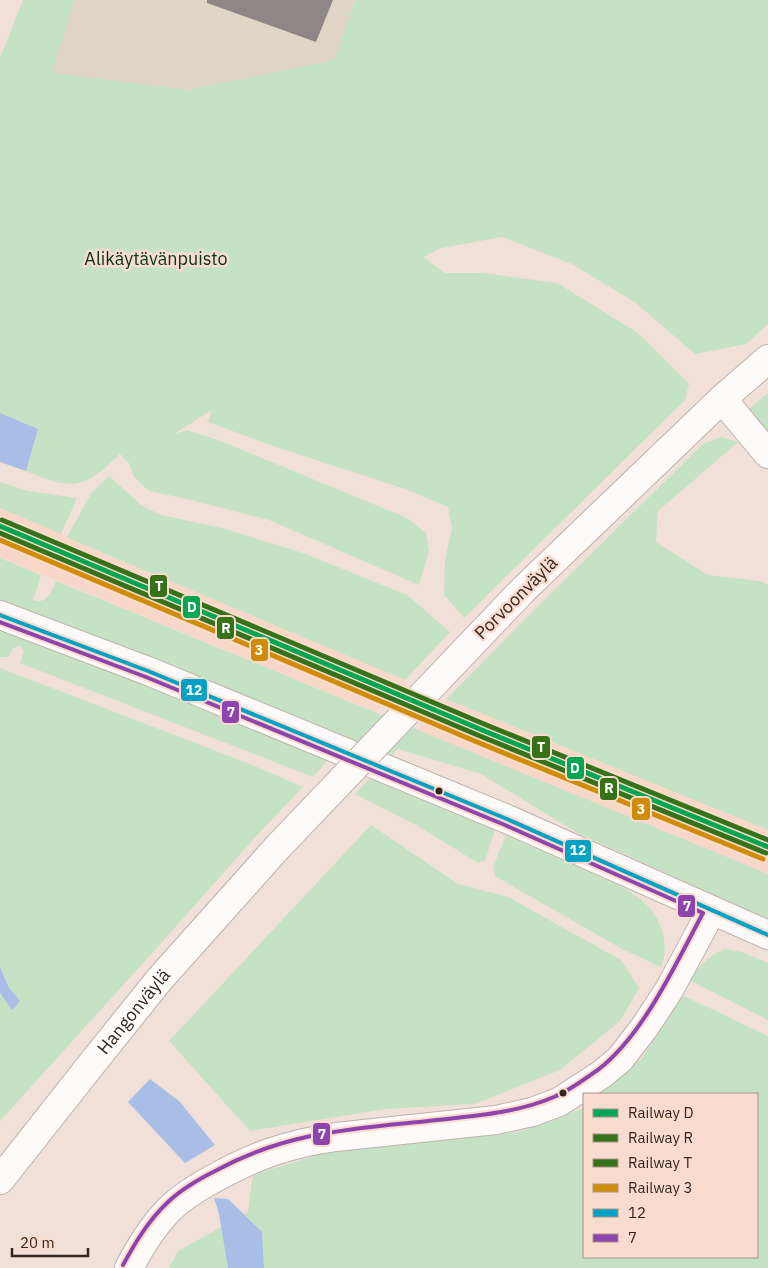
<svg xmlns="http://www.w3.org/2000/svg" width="768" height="1268" font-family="'IBM Plex Sans',sans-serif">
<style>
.built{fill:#f7d7c7}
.industrial{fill:#e1d5c6}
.green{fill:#c6e2c5}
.water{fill:#a8bee7}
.building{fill:#908688}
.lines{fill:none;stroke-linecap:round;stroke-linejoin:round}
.minor-casing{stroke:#beb1aa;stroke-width:30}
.highway-casing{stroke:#beb1aa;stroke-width:30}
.minor{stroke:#fdfaf9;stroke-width:28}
.highway{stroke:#fdfaf9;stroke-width:28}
.highway-bridge-casing{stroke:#beb1aa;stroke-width:30;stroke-linecap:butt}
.highway-bridge{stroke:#fdfaf9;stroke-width:28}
.bus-1-casing{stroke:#fadcce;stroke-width:8}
.bus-2-casing{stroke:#fadcce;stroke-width:8}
.bus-1{stroke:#03a2c5;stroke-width:4}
.bus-2{stroke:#8e44ad;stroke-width:4}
.rail-1-casing{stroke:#fadcce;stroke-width:9}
.rail-2-casing{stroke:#fadcce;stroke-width:9}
.rail-3-casing{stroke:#fadcce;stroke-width:9}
.rail-4-casing{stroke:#fadcce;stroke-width:9}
.rail-1{stroke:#00a651;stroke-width:5}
.rail-2{stroke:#357219;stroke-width:5}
.rail-3{stroke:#357219;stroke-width:5}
.rail-4{stroke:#d08c06;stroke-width:5}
.bus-dot{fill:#33251f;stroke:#fadcce;stroke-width:2}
.labels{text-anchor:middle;stroke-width:5;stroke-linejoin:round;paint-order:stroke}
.park-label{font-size:18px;fill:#003516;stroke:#fadcce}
.street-label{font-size:18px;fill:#33251f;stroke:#fadcce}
.line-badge{stroke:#fadcce;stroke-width:2}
.badge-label{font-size:14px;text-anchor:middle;font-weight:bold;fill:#fff}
</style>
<rect width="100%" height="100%" fill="#f0e0d8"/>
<path class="built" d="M0,508l44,18 45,21 316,133 -30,32 -375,-155z
M446,699l322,131v44l-352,-144z"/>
<path class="industrial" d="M74,0h281l-21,60 -146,30 -137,-17z"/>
<path class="green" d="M23,0h51l-22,73 136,17 146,-30 21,-60h413v324l-22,20 -51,10 -59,-51 -64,-39 -70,-27 -61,11 -18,9 22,16h37l75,10 81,50 51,51 -4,16 -221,218 -20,-23 1,-35 7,-32 -4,-21 -43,-18 -135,-44 -62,-23 4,-12 -38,24 13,-4 31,10 189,78 19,15 3,18 -10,34 -150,-65 -82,-21 -38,-8 -15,-14 -5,-14 -9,-9c-9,8 -20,20 -31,25 -21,11 -43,0 -63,-8l12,-42 -38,-16v-355z
M768,393v46l-21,-28z
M721,437l17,5 -80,69 -2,31 52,33 52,6 8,4v245l-322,-131 97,-98 160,-157z
M109,476l32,29 20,10 61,13 81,25 104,42 43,37 -45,48 -316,-133 -22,-10 25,-45z
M0,482l28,9 49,7 -16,36 -61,-26z
M0,558l41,17 -8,25c14,5 18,-8 23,-19l712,293v45l-192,-87 -95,-58 -83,-25 -6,6 -392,-156z
M0,628l330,130 -17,19 -293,-114 4,-12 -4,-5 -7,2 -4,9h-9z
M0,668l250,96 53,23 -44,46 -105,118 -154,170v-128l12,17 -3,-22 -9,-21z
M372,776l123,53 -10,32 -7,2 -62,-38 -61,-31z
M371,825l87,59 50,13 113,63 18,28 -19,33 -60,49 -85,34 -90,5 -135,22 -81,-90z
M506,835c26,11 52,23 77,34 22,10 46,19 63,35 16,15 24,44 15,63l-39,-18 -127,-73 -2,-9z
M725,949l17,3 26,11v57l-79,-40c10,-14 19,-24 36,-31z
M682,995l86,41v232h-599l9,-17 70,-39 5,-37 67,-21 56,-8 142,-14 66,-24v149h173v-163h-157l42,-36z"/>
<path class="water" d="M0,413l38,16 -12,42 -26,-9z
M0,967l9,21 11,13 -8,9 -12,-17z
M150,1079l29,22 36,44 -30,18 -57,-61z
M214,1198l14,1 34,33 2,36h-36l-9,-54z"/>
<path class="building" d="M207,0h126l-17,42 -109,-39z"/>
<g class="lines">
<defs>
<path id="minor" d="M722,399l46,55
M0,615l148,56 359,148 261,116
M129,1268c10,-19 21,-38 36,-54 12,-14 30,-25 46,-34 43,-24 76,-36 125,-43l160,-17 36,-8 27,-10 43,-28 18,-15 24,-31 25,-38 43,-80"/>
<g id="highway">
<path d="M523,590l199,-191 46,-40"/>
<path id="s1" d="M0,1180l94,-119 65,-81 117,-131"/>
</g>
</defs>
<use href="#minor" class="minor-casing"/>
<use href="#highway" class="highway-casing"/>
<use href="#minor" class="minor"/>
<use href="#highway" class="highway"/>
<defs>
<path id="highway-bridge" d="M276,849l247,-259"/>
</defs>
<use href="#highway-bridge" class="highway-bridge-casing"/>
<use href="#highway-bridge" class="highway-bridge"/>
<defs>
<path id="bus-1" d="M0,615l148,56 359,148 261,116"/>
<path id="bus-2" d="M0,622l146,55 359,148 198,88c-27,50 -59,121 -104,156 -14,10 -30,22 -45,28 -40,17 -83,19 -126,24 -77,8 -141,11 -211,49 -18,9 -36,19 -50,33 -19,18 -32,40 -44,62"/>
</defs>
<use href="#bus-1" class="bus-1-casing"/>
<use href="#bus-2" class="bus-2-casing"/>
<use href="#bus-1" class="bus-1"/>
<use href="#bus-2" class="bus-2"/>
<defs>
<path id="rail-1" d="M0,526l482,204 286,117"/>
<path id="rail-2" d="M0,533l480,203 286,117"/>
<path id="rail-3" d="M2,520l482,204 284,116"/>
<path id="rail-4" d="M0,540l477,202 286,117"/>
</defs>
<use href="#rail-1" class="rail-1-casing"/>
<use href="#rail-2" class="rail-2-casing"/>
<use href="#rail-3" class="rail-3-casing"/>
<use href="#rail-4" class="rail-4-casing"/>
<use href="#rail-1" class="rail-1"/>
<use href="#rail-2" class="rail-2"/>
<use href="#rail-3" class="rail-3"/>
<use href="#rail-4" class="rail-4"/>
</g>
<g class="bus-dot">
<circle cx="439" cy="791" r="4.5"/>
<circle cx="563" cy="1093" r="4.5"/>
</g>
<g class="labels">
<g class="park-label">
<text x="156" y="265">Alikäytävänpuisto</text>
</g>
<g class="street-label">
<text transform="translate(516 598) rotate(-45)" y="6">Porvoonväylä</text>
<text dy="6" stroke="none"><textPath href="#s1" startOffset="215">Hangonväylä</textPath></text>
</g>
</g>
<g class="line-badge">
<rect x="149" y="574" width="19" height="24" rx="5" fill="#357219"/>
<rect x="182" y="595" width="19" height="24" rx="5" fill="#00a651"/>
<rect x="216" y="616" width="19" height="24" rx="5" fill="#357219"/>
<rect x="250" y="638" width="19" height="24" rx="5" fill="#d08c06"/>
<rect x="180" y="678" width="28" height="24" rx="5" fill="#03a2c5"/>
<rect x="221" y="700" width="19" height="24" rx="5" fill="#8e44ad"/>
<rect x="531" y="735" width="20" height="24" rx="5" fill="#357219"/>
<rect x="566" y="756" width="19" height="24" rx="5" fill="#00a651"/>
<rect x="599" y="777" width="19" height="24" rx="5" fill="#357219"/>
<rect x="631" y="797" width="20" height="24" rx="5" fill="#d08c06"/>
<rect x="564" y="839" width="28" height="24" rx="5" fill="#03a2c5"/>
<rect x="677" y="894" width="19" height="24" rx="5" fill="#8e44ad"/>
<rect x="312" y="1122" width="19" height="24" rx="5" fill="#8e44ad"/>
</g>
<g class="badge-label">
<text x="159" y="591">T</text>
<text x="192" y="612">D</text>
<text x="226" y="633">R</text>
<text x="259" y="655">3</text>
<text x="194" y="695">12</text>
<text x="231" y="717">7</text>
<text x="541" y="752">T</text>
<text x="575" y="773">D</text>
<text x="609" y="793">R</text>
<text x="641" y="814">3</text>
<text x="578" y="855">12</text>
<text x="687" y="911">7</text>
<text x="322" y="1139">7</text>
</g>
<rect x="583" y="1093" width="175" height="165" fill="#fadcce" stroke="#aa9388"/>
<rect x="593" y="1109" width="25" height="8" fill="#00a651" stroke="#aa9388"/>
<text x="628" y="1118" font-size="15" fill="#33251f">Railway D</text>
<rect x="593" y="1134" width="25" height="8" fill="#357219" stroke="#aa9388"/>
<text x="628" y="1143" font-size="15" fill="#33251f">Railway R</text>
<rect x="593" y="1159" width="25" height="8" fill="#357219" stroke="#aa9388"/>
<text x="628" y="1168" font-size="15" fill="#33251f">Railway T</text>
<rect x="593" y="1184" width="25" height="8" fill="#d08c06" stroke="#aa9388"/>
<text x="628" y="1193" font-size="15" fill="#33251f">Railway 3</text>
<rect x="593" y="1209" width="25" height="8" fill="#03a2c5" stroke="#aa9388"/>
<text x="628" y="1218" font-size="15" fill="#33251f">12</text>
<rect x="593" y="1234" width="25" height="8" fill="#8e44ad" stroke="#aa9388"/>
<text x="628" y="1243" font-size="15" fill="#33251f">7</text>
<path d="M12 1248v8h76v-8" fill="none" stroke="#33251f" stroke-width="2.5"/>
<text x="20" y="1248" font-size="15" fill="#33251f" stroke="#fadcce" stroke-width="4" paint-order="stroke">20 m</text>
</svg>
